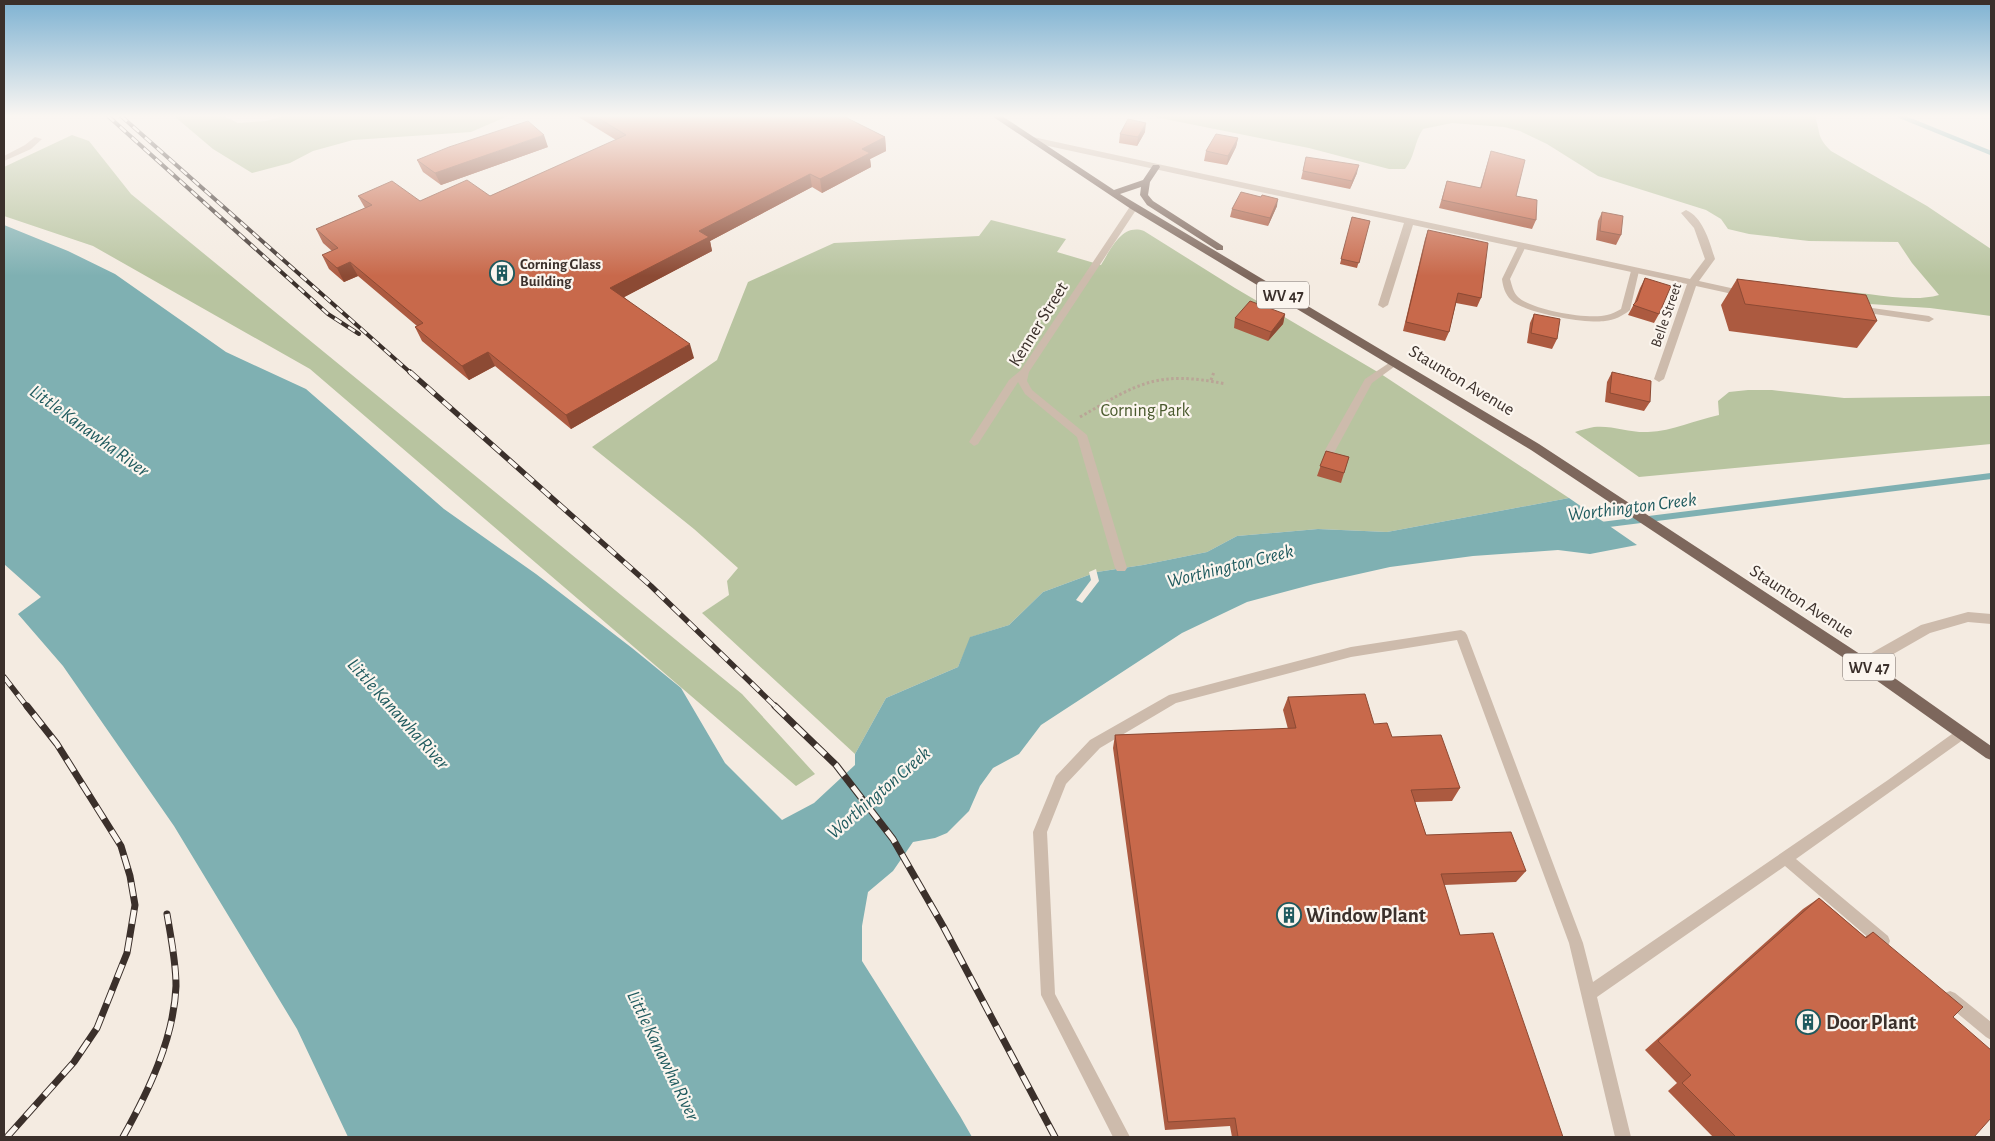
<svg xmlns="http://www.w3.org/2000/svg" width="1995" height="1141" font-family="'Alegreya Sans',sans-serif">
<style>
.green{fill:#b8c4a0}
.water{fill:#7fb0b2}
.pier{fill:#f4ebe1}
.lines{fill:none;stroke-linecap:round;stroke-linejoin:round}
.stream-far1{stroke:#7fb0b2;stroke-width:4.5}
.stream{stroke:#7fb0b2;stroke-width:6}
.path{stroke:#b9a596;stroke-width:3;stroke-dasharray:2.5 2.5;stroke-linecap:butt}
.lane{fill:#cdbbac;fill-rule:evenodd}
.street{fill:#cdbbac;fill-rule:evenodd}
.primary{fill:#7d675c;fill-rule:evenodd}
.rail-far2-casing{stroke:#3b302b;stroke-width:4}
.rail-far1-casing{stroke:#3b302b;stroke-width:5.5}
.rail-casing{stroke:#3b302b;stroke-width:7}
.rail-far2{stroke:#fbf5ee;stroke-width:2.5;stroke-dasharray:8;stroke-linecap:butt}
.rail-far1{stroke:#fbf5ee;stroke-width:4;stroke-dasharray:11;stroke-linecap:butt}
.rail{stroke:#fbf5ee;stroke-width:5;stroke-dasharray:14;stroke-linecap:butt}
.wall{fill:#ac5a40}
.shaded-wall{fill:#8c4a34}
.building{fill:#c8694b;stroke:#8c4a34}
.labels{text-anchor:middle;stroke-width:4.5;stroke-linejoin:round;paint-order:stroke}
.far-poi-label{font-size:15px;font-weight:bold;fill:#3b302b;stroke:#fbf5ee;text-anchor:start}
.far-street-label{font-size:15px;fill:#3b302b;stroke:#fbf5ee}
.shield{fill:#fbf5ee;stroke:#756b66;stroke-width:1}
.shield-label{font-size:16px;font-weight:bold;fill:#3b302b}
.street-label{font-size:18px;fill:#3b302b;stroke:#fbf5ee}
.park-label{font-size:18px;fill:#4a5a2e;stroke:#fbf5ee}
.water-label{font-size:19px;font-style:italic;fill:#1f5a5e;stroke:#fbf5ee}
.near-poi-label{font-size:21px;font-weight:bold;fill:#3b302b;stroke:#fbf5ee;text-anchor:start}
</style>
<rect width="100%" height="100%" fill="#f4ebe1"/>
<path class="green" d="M174,116h50l14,7 28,-2 17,-5h225l-37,16 -118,8 -40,11 -23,12 -38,10 -39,-24z
M1150,116h665c6,18 1,20 16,35l96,55 64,43v67l-61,-8 -75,-5 -40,-12c38,-4 89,14 124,4l-27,-32 -14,-21 -89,-1 -60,-7 -21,-5 -7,-10 -15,-9 -108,-34 -51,-32 -27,-13 -16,-4 -52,-4 -29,6c-9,13 -8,28 -18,40h-16l-80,-21z
M72,135l17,6 42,53 611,500 73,80 -19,12 -486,-417 -217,-123 -89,-30v-49z
M991,220l75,19 -9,13 44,13c10,-16 21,-42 43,-34l91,57 146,86 188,124 -182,34 -69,-3 -81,7 -30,16 -64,13 -46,7 -54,20 -34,33 -38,12 -13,30 -72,31 -31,56 -153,-141 27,-18 -2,-14 11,-13 -44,-39 -102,-82 125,-87 31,-78 86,-39 145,-7z
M1748,390h24l72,8 147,-2v48l-352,33 -64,-45c6,-2 13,-4 19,-5 18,-2 36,6 54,5 25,-1 47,-12 71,-17l-1,-14 11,-9z"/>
<path class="water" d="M4,225l64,26 47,23 111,78 80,37 138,120 92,65 96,74 49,40 44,75 57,57 32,-17 41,-38v-11l31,-56 72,-31 12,-30 39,-12 34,-33 54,-20 46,-7 64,-13 30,-16 81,-7 69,3 182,-34 68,47 -47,9 -32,-4 -85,6 -83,11 -76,17 -67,18 -65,31 -141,92 -22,29 -26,14 -13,18 -11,25 -22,22 -12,5 -22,4 -20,29 -25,21 -6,34v35l98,155 12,21h-624l-51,-108 -123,-203 -111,-160 -45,-52 23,-17 -37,-33z"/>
<path class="pier" d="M1096,569l3,12 -17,22 -6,-3 15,-20 -2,-8z"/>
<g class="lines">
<path class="stream-far1" d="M1900,116l91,37"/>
<path class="stream" d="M1601,525l390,-49"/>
<path class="path" d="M1211,380l3,-8
M1080,417c59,-34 77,-47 146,-33"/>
<path class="lane" d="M35,137l7,2 -11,10 -27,12v-5l21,-11z
M1131,205l7,2 -109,165 -2,9 5,9 55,45 40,133 -2,3h-8l-2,-3 -38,-131 -52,-43 -7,-12 -40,62 -4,2 -5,-4 40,-62 12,-10z
M1522,243l4,3 -16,33c2,6 3,13 8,18 13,13 71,23 89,18 5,-1 10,-4 14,-6l10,-38 4,-3 4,3 -9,39c-7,6 -16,10 -25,11 -19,3 -81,-8 -94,-21 -6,-6 -8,-13 -9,-21l16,-33z
M1395,359l5,3 -2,2 -26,19 -38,70h-8l-1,-3 40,-71z
M1461,630l4,2 2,3 116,308 10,39 295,-202 71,-51 4,-1 4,1 2,4 -2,4 -171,122 92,77 2,5 -2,5 -5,2 -5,-2 -93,-80 -188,131 34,140h-16l-46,-194 -112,-303 -106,17 -175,46 -76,45 -34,36 -19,48 8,162 75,143h-17l-72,-142 -8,-163 23,-56 34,-36 79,-45 182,-48z
M1950,991l5,2 36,29v18l-5,-3 -41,-34 -2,-5 2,-5z"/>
<path class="street" d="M1033,137l657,142 15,-20 -11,-31 -13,-15 5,-3c17,7 24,33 29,49l-16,22 50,11 2,2 -5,3 -50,-11 -32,93 -5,3 -5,-3 33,-95 -274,-59 -25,80 -5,3 -5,-3 26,-82 -374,-81v-4z
M1858,306l71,10 5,3 -5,3 -75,-11v-4z
M1968,612l23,2v10l-23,-2 -38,11 -61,35 -5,1 -5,-1 -2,-4 2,-4 62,-35z"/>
<path class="primary" d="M992,116h10l112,74 29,-10 10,-15h6l1,2 -10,15 -2,13 5,6 70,45v4h-6l-70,-45 -7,-10 1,-8 -21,7 419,250 330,216 122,86v14l-5,-2 -127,-90 -328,-218 -400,-241z"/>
<defs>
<path id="rail-far2" d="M108,116l220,198 31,20
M121,116l291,258"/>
<path id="rail-far1" d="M410,372l241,214 126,122
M4,677l24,31"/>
<path id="rail" d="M775,706l61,59 57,74 50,87 112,211
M7,1137l67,-75 23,-34 30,-75 8,-48 -5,-29 -9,-30 -64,-102 -30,-38
M123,1137c25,-45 51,-98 53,-151 0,-24 -5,-48 -9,-72"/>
</defs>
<use href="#rail-far2" class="rail-far2-casing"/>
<use href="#rail-far1" class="rail-far1-casing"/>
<use href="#rail" class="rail-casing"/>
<use href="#rail-far2" class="rail-far2"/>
<use href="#rail-far1" class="rail-far1"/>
<use href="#rail" class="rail"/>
</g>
<path class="wall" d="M577,116h266l42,21 1,14 -16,8 1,8 -49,26 -10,-6 -102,54 2,10 -88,46 70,61 -123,71 -76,-63 -26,14 -47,-39 -7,-14 2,-1 -59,-50 -14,6 -15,-13 -7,-14 10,-4 -9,-8 -7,-14 49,-21 -7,-12 62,5 70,-5 126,-56z
M1145,132l-8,14 -18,-3 1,-9z
M1238,138l-2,9 -9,18 -23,-4 2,-10z
M548,147l-107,38 -18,-13 -6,-12z
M1491,151l25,45 20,24 -4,9 -93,-21 8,-27 33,7z
M1306,157l51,16 -7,16 -49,-10z
M1261,197l16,9 -9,20 -38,-9 2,-8z
M1602,212l19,23 -5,10 -20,-5 2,-19z
M1352,217l18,4 -13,47 -17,-4z
M1428,230l53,68 -4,9 -21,-4 -7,29 -4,9 -42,-10 22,-92z
M1645,278l14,36 -5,9 -26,-8 6,-11 6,-16z
M1737,279l140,42 -20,27 -128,-17 -8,-26z
M1285,314l-2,10 -15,17 -34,-13 1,-10z
M1534,314l23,25 -5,10 -25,-6 3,-20z
M1612,372l38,30 -6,9 -39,-9 2,-20z
M1326,451l23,6 -8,26 -24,-7z
M1288,697l86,27 86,64 -8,13 -37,1 11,33 100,36 -10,11 -72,3 16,50 103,202h-331l-2,-11 -65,4 -52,-382 2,-13 173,-6 -5,-19z
M1819,898l46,39 8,-5 80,85 21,120h-261l-45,-46 9,-8 -32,-33 158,-141z"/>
<path class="shaded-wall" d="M1146,123l-1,9 -8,14 1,-9z
M544,135l4,12 -107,38 -6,-12z
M885,137l1,14 -16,8 1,8 -49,26 -2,-14 42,-30z
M1238,138l-2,9 -9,18 1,-9z
M1359,165l-2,8 -7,16 2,-8z
M810,174l2,13 -102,54 2,10 -97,51 -5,-14 89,-57z
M1278,199l-1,7 -9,20 2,-8z
M350,262l8,14 -14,6 -7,-14z
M1285,314l-2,10 -15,17 3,-9z
M690,344l4,14 -123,71 -5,-14z
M488,352l7,14 -26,14 -7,-14z"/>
<path class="building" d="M595,116h248l42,21 -23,12 8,4 -50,26 -10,-5 -111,57 10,6 -99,51 80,56 -124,71 -78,-63 -26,14 -47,-39 8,-4 -73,-61 -13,6 -15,-13 16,-7 -22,-19 56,-24 -14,-9 34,-15 28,20 47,-21 23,16 136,-61z
M1128,119l18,4 -8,14 -18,-3z
M528,121l16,14 -109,38 -18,-13 32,-13z
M1216,134l22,4 -10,18 -22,-5z
M1491,151l34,9 -9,36 21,4 -1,20 -94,-20 5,-19 34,7z
M1306,157l53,8 -7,16 -49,-10z
M1241,192l20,5 1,-2 16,4 -8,19 -38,-9z
M1602,212l21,4 -2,19 -21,-4z
M1352,217l18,4 -11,42 -18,-4z
M1428,230l60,13 -7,55 -23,-5 -9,39 -43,-10z
M1645,278l26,8 -12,28 -26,-9 4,-4z
M1737,279l129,16 11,26 -132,-17z
M1250,301l35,13 -14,18 -36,-14z
M1534,314l26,5 -3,20 -26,-6z
M1612,372l39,9 -1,21 -40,-9z
M1326,451l23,6 -5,16 -24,-7z
M1365,694l9,30 13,-1 5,14 49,-2 19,53 -49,2 15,45 85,-3 15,39 -85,3 19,61 33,-2 70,204h-325l-3,-19 -67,4 -53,-387 181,-7 -8,-31z
M1819,898l47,40 7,-6 90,75 -10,10 38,33v68l-17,19h-238l-54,-54 9,-8 -33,-34z"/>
<linearGradient id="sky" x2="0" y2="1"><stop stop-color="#7eb2d2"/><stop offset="0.42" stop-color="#faf6f2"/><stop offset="1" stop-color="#faf6f2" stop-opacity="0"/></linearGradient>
<rect width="1995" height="276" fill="url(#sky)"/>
<defs>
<symbol id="building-ring" viewBox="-11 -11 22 22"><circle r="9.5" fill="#fbf5ee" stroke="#1f5a5e" stroke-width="1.5"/><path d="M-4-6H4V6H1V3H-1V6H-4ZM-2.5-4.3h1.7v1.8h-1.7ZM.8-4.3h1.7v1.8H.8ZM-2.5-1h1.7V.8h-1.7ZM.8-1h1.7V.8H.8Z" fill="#1f5a5e"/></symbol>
</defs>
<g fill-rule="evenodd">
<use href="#building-ring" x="488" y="259" width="28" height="28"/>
<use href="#building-ring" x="1275" y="901" width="28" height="28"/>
<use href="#building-ring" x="1794" y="1008" width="28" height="28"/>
</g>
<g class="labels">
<g class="far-poi-label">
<text x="520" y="269">Corning Glass<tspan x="520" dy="17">Building</tspan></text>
</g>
<g class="far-street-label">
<text transform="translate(1666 315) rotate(-71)" y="5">Belle Street</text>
</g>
<g class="shield">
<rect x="1257" y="281.5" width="52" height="27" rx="4"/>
<rect x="1843" y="653.5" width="52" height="27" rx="4"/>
</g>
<g class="shield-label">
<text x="1283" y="301">WV 47</text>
<text x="1869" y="673">WV 47</text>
</g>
<g class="street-label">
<text transform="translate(1038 324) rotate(-58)" y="6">Kenner Street</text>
<text transform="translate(1462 380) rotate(31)" y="6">Staunton Avenue</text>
<text transform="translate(1802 601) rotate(33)" y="6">Staunton Avenue</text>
</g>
<g class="park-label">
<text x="1145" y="416">Corning Park</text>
</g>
<g class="water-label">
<text transform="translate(90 430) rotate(36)" y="7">Little Kanawha River</text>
<text transform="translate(1632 506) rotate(-7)" y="7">Worthington Creek</text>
<text transform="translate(1230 565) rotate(-14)" y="7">Worthington Creek</text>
<text transform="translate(399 713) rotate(48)" y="7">Little Kanawha River</text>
<text transform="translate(878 792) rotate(-41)" y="7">Worthington Creek</text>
<text transform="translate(664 1055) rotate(64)" y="7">Little Kanawha River</text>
</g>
<g class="near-poi-label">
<text x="1306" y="922">Window Plant</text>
<text x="1826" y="1029">Door Plant</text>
</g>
</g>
<rect width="1995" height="1141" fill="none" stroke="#3b302b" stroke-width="10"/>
</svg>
